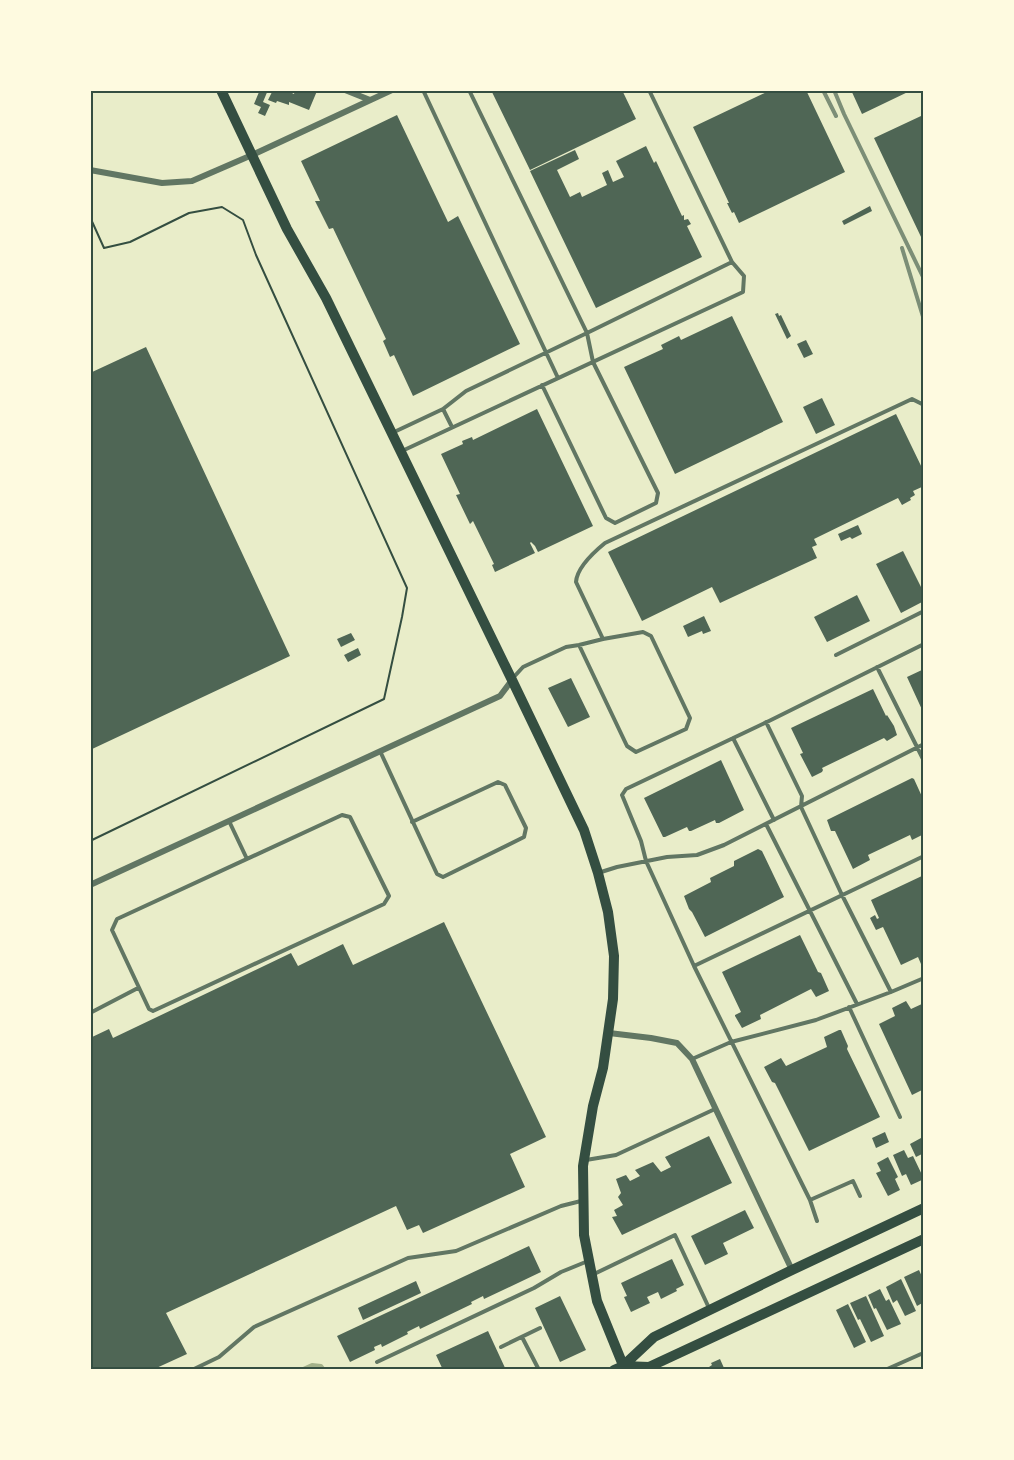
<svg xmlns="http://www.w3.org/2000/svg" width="1014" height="1460" font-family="Literata,serif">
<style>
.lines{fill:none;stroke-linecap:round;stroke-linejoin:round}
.stream{stroke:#a3b18a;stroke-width:4}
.building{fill:#4f6655}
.path{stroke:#344e41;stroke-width:2}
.service{stroke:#617663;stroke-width:4}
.minor{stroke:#617663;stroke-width:6}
.secondary{stroke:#344e41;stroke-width:10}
.rail{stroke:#7c8e77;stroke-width:4}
.neatline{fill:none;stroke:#344e41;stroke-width:2}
</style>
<rect width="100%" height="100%" fill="#e9edc9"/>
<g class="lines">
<path class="stream" d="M301,1370l11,-5 9,1 3,4"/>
</g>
<path class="building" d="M253,90h15l-5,12 7,3 -5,11 -7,-3 3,-6 -7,-3 5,-12z
M273,90h15v1l6,3 1,-4 22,1 -8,19 -20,-8v3l-12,-4 -1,2 -8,-3z
M491,90h131l14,29 -106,51z
M771,90h35l39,82 -106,51 -5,-11 -2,1 -5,-10h2l-36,-76z
M851,90h61l-50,24z
M397,115l51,107 10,-6 62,128 -107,52 -19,-41 -4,2 -7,-16 3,-2 -53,-111 -4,1 -14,-28h5l-19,-40z
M921,116l3,5v118h-2l-48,-101z
M646,146l8,17 2,-2 26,55 2,-1v5l4,-1 3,5 -4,2 15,31 -106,51 -66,-137 45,-21 4,9 -22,11 13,27 10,-5 2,5 25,-12 -5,-12 6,-3 5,12 11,-5 -8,-16z
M870,206l2,5 -28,14 -2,-4z
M778,313l1,3 2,-1 10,21 -4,3 -12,-25z
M732,316l51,106 -108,52 -51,-107 39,-18 -2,-4 18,-9 2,4z
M806,340l7,14 -9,4 -7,-14z
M146,347l144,309 -200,94v-377z
M822,398l13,27 -19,9 -13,-27z
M537,409l56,117 -55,26 -3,-6 -4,-4 -1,1 5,10 -40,19 -3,-7 2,-1 -21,-43 -3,3 -14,-29 4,-1 -19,-40 22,-10 -1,-3 10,-4 1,3z
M896,414l28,58v14l-11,5 2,4 -5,3 1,2 -9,5 -4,-7 -84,41 3,6 -5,2 5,11 -97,45 -8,-16 -70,34 -34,-69z
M858,525l4,9 -10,5 -2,-2 -9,4 -3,-7z
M903,551l21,42v8l-23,12 -25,-49z
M857,595l13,26 -43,21 -13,-25z
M704,616l7,15 -8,3 -1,-3 -14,6 -5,-11z
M351,633l4,7 -14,7 -4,-8z
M358,648l3,7 -13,7 -4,-7z
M924,669v45l-17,-37z
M571,678l19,39 -22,10 -20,-39z
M873,689l13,27 1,-1 7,11 3,9 -10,6 -3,-3 -62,30 1,2 -1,2 -10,5 -12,-23 3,-1 -12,-25z
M721,760l23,50 -25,13h-3l-1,-3 -24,11h-2l-2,-4 -22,10h-2l-19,-39z
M912,778l2,1 10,22 -2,1 2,5v27l-12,6 -2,-5 -42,20 2,5 -17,9 -18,-38h-4l-4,-11z
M758,849l4,2 22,46 -79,40 -13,-25 -3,-3 -5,-13 27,-14 -1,-4 24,-12v-5z
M924,875v90l-3,-1 -3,-7 -17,8 -18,-38 -7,3 -6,-12 5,-3 2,4 2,-1 -8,-18z
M444,922l102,215 -36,17 15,33 -102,46 -4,-8 -12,5 -11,-24 -230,107 21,41 -35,16h-62v-332l19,-9 4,9 178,-85 7,13 45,-22 10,21z
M800,935l18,37 3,1 8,18 -13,6 -5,-8 -51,26 1,4 -19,9 -7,-12v-1l6,-3 -19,-40z
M906,1001l5,8 13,-6v86l-12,6 -33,-71 16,-8 -3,-8z
M839,1030h2l7,16 -1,3 33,68 -71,34 -34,-68 -3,-1 -8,-15 17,-9 5,8 41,-19 -3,-10z
M885,1132l4,10 -13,6 -4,-10z
M709,1136l23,47 -110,52 -10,-18 5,-1 -3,-6 9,-5 -5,-8 3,-4 -5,-14 10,-4 4,6 10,-5 -5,-6 18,-8 8,10 10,-5 -6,-10z
M921,1138l3,6v9l-8,4 -6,-13z
M904,1150l4,8 5,-2 11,23 -13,6 -5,-11 -4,2 -9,-21z
M888,1157l10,20 -3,2 5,11 -12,6 -12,-23 5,-2 -4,-8z
M745,1210l9,18 -31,15 5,11 -23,11 -14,-29z
M529,1246l12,26 -57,27 -1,-3 -12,6 1,2 -52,25 -1,-3 -12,6 1,2 -26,13 -1,-3 -7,3 1,3 -25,12 -13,-26z
M672,1259l12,26 -8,4 1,2 -16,8 -3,-7 -11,5 3,6 -19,9 -7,-15 3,-1 -6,-13z
M919,1270l5,11v21l-7,4 -13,-29z
M901,1279l15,32 -11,5 -8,-16 -4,3 -7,-16z
M416,1281l5,12 -58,27 -5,-12z
M880,1289l6,12 3,-2 12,25 -14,6 -11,-22 -2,1 -6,-14z
M560,1296l26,54 -26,12 -25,-54z
M866,1296l18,40 -13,6 -11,-23 -2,1 -8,-17z
M848,1304l18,38 -12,6 -18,-38z
M488,1331l18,39h-63l-7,-15z
M720,1359l4,9 2,-1 1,2 -2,1h-14l-2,-3 3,-2 -1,-2z"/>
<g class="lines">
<path class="path" d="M90,217l14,31 26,-6 59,-29 33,-6 21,13 13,35 151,333 -5,29 -18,82 -294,142"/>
<path class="service" d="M423,90l135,288
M469,90l118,243 145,-71
M443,409l9,18
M392,433l51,-24 23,-18 121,-58 6,29 65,131 -2,10 -41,20 -9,-5 -64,-133
M402,451l341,-159 1,-16 -12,-14 -83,-172
M603,639l-27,-57c1,-15 18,-30 29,-39l307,-144 12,6
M836,655l88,-44
M877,667l47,94
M512,679l11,-12 43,-20 13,-2 24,-6 40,-7 8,4 39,82 -4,11 -50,23 -9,-6 -48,-101
M766,722l36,74 -1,11 41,88 49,97
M733,738l41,82
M380,751l57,123 6,3 81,-40 2,-9 -21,-43 -7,-3 -86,40
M342,815l8,2 39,79 -5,8 -231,107 -4,-2 -37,-79 5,-11z
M229,821l18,38
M766,824l91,180
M598,873l19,-6 50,-10 30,-2 27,-10 200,-101
M694,966l230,-110
M849,1007l51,110
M90,1013l48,-25
M692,1059l39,-17 85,-22 75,-28 33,-14
M586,1160l30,-5 99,-46
M860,1196l-7,-15 -43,19 -116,-234 -48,-105 -5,-20 -19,-46 4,-6 143,-68 155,-77
M810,1200l7,21
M592,1275l83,-40 34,73
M522,1337l17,33
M501,1347l39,-19
M377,1362l157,-74 27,-16 27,-11
M192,1370l27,-13 35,-30 154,-69 48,-7 105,-45 20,-5
M885,1370l36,-16"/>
<path class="minor" d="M345,90l25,10
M90,170l72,13 30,-2 60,-26 140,-65
M90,885l410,-189 12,-16
M609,1033l42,5 26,5 15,16 100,211"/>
<path class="secondary" d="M221,90l66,139 39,69 186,382 72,150 14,43 10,39 6,44 -1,43 -10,69 -10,38 -10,60 1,69 13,66 28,69
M623,1366l26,1 275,-128
M614,1370l9,-4 31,-29 138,-67 132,-62"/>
<path class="rail" d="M823,90l13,26
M834,90l10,24 80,165
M902,248l22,72"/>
</g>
<rect width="1014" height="1460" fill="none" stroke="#fefae0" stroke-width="183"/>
<rect x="92" y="92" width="830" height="1276" class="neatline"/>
</svg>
